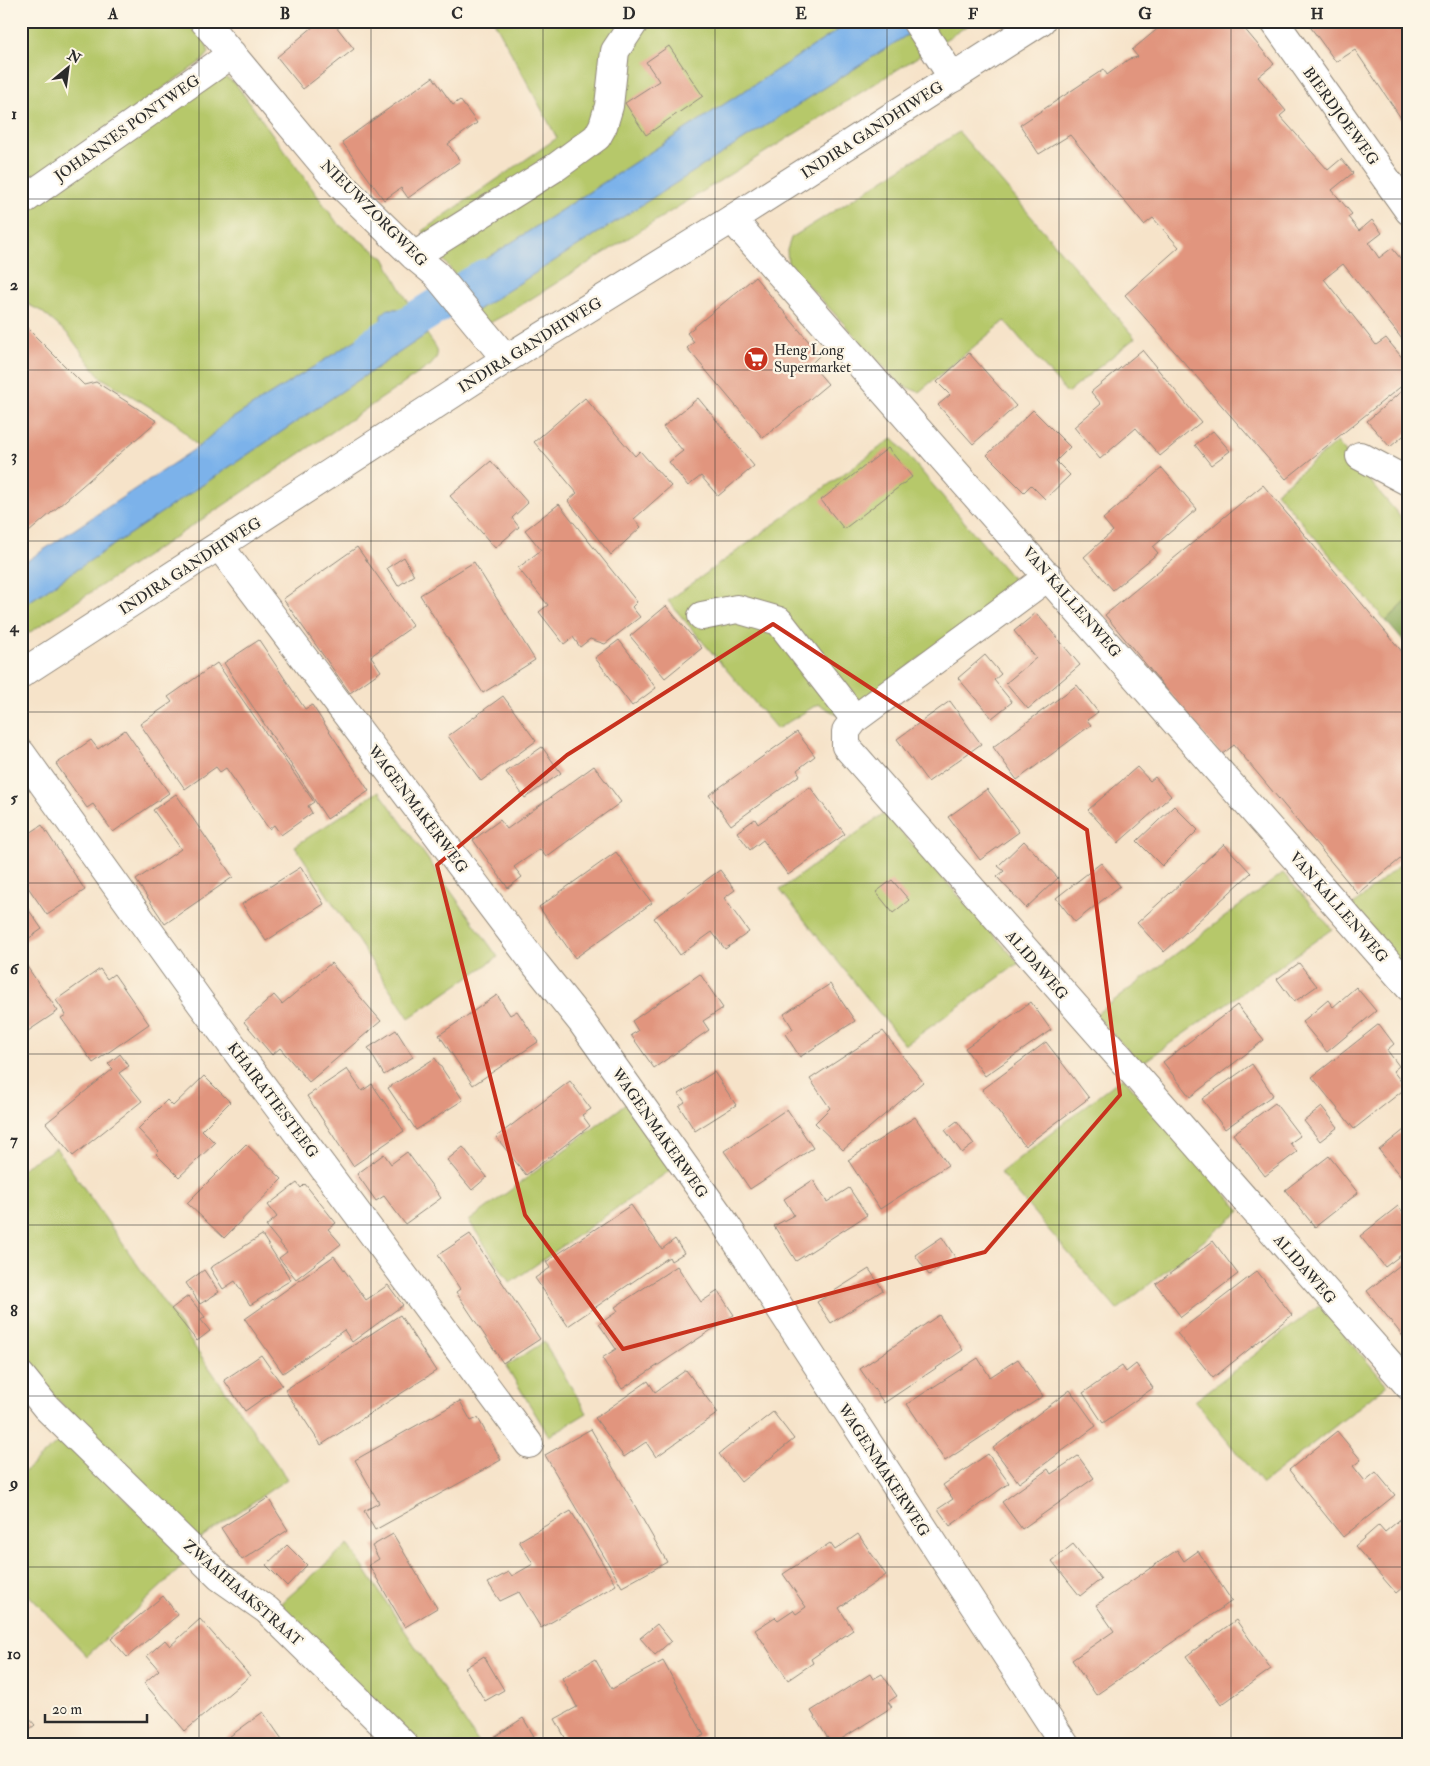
<svg xmlns="http://www.w3.org/2000/svg" width="1430" height="1766" font-family="'IM FELL Double Pica',serif">
<style>
.green{fill:#b6c86b;stroke:#707a4b}
.forest{fill:#90ac5f;stroke:#5e6c45}
.water{fill:#7cb2ea;stroke:#546e8a}
.lines{fill:none;stroke-linecap:round;stroke-linejoin:round}
.canal{stroke:#7cb2ea;stroke-width:36}
.building{fill:#e1957e}
.minor-casing{stroke:#90877a;stroke-width:30}
.major-casing{stroke:#90877a;stroke-width:30}
.minor{stroke:#fff;stroke-width:28}
.major{stroke:#fff;stroke-width:28}
.marked{fill:none;stroke:#c8321e;stroke-width:4;stroke-linejoin:round}
.grid{fill:none;stroke:#2b2b2b;stroke-width:1;stroke-opacity:0.55}
.labels{text-anchor:middle;stroke-width:4.5;stroke-linejoin:round;paint-order:stroke}
.street-label{font-size:15px;fill:#2b2b2b;stroke:#fcf5e5}
.poi-label{font-size:15px;fill:#2b2b2b;stroke:#fcf5e5;text-anchor:start}
.neatline{fill:none;stroke:#2b2b2b;stroke-width:2}
.grid-label{font-size:16px;text-anchor:middle;font-weight:bold;fill:#2b2b2b}
</style>
<rect width="100%" height="100%" fill="#fcf5e5"/>
<filter id="ink" filterUnits="userSpaceOnUse"><feTurbulence type="fractalNoise" baseFrequency=".02" numOctaves="2"/><feDisplacementMap in="SourceGraphic" scale="10" xChannelSelector="R" yChannelSelector="G"/><feConvolveMatrix kernelMatrix="1 2 1 2 8 2 1 2 1" color-interpolation-filters="sRGB"/></filter>
<filter id="wash" filterUnits="userSpaceOnUse"><feTurbulence type="fractalNoise" baseFrequency=".0096" numOctaves="4" result="noise"/><feDisplacementMap in="SourceGraphic" scale="20" xChannelSelector="R" yChannelSelector="G"/><feGaussianBlur stdDeviation="1.12" result="paint"/><feColorMatrix in="noise" values="0 0 0 0 0 0 0 0 0 0 0 0 0 0 0 0 0 1.4 0 .05"/><feComposite in="paint" operator="in"/></filter>
<g filter="url(#wash)">
<rect width="100%" height="100%" fill="#f6e3c9"/>
<path class="green" d="M21,21h169l16,22 3,10 -7,8 -181,126z
M494,21h358l-395,257 -35,-47 135,-93z
M929,21h46l-465,291 -26,14 -8,-15z
M225,77l10,6 103,141 46,34 28,51h-24l-7,15 -156,99 -27,24 -23,-25 -75,-45 -32,-43 -27,-23 -20,-10v-87l192,-134z
M959,132l176,206 -68,55 -62,-72 -86,71 -18,-7 -113,-121 -1,-14 4,-12z
M427,334c9,14 16,17 4,31l-204,138 -206,135v-31z
M893,438l120,141 -3,13 -170,124 -22,-12 -41,25 -109,-128z
M1337,442l72,85v72l-23,22 -110,-129z
M379,791l119,166 -89,61 -114,-172z
M884,813l135,150 -114,82 -125,-155z
M1403,862l6,6v106l-58,-67z
M1283,873l49,56 -191,135 -46,-49z
M1123,1077l118,134 -124,99 -117,-137z
M626,1104l46,65 -162,114 -41,-62z
M56,1148l231,331 -91,62 -147,-150 -28,-32v-190z
M1319,1305l68,80 -125,99 -67,-83z
M544,1342l43,71 -38,23 -43,-70z
M62,1438l127,122 -102,96 -66,-69v-112z
M348,1544l132,201h-64l-140,-137z"/>
<path class="forest" d="M1409,599v49l-23,-27z"/>
<path class="water" d="M852,21h77l-453,290 -19,-33z
M388,309h24l15,25 -406,273v-42l177,-118 27,-24 156,-99v-9z"/>
<g class="lines">
<path class="canal" d="M374,345l110,-68"/>
</g>
<g id="blocks">
<path class="building" d="M320,21h12l22,28 -51,40 -26,-32z
M1167,21h71l36,43 -16,13 28,34 -6,5 48,54 13,-11 12,14 -21,17 20,24 -4,3 11,14 13,-11 10,13 -13,10 10,15 13,-10 17,21v12l-5,4 5,7v56l-66,-84 -19,15 52,66 10,-7 23,28v14l-123,99 -161,-184 54,-48 -26,-29 -9,7 -74,-90 -31,19 -19,-29 84,-56 3,6 22,-16 9,-2 -6,-7z
M1306,21h103v109l-54,-80 -19,12z
M669,46l34,50 -57,39 -21,-32 34,-22 -13,-19z
M433,77l20,28 7,-5 17,23 -29,21 12,17 -52,37 -7,-10 -17,12 -42,-58z
M755,277l65,78 -9,9 17,20 -65,54 -76,-90 7,-6 -7,-9z
M21,322l63,63 12,-3 61,39 -136,118z
M1142,350l59,72 -41,34 -24,-28 -36,31 -26,-32 27,-23 -10,-12z
M969,353l47,53 -43,38 -35,-39 12,-10 -13,-13z
M1404,389l5,5v37l-19,16 -23,-26z
M585,398l50,58 5,-5 31,35 -37,33 7,8 -30,28 -43,-54 9,-8 -43,-51z
M698,398l56,68 -36,30 -17,-20 -13,10 -19,-24 14,-11 -20,-24z
M1033,410l37,37 -14,14 14,14 -25,24 -14,-14 -7,7 -37,-37z
M1213,431l17,20 -19,14 -16,-20z
M888,448l24,29 -68,52 -23,-29z
M491,461l37,42 -16,15 7,9 -24,21 -45,-52z
M1162,468l35,41 -44,38 5,6 -45,37 -29,-33 29,-26 -10,-12z
M1263,485l146,175v200l-4,-5 -47,39 -124,-149 -13,10 -116,-140z
M559,504l78,98 -5,5 8,10 -35,27 -15,-5 -10,8 -7,-10 -9,7 -25,-32 9,-7 -30,-37 23,-18 -16,-20z
M357,547l56,79 -42,30 10,15 -31,22 -67,-94z
M404,557l10,18 -16,11 -11,-18z
M474,562l61,98 -52,33 -63,-98z
M666,606l36,42 -37,30 -35,-42z
M1036,613l44,52 -52,44 -22,-26 30,-25 -22,-27z
M259,640l46,69 7,-4 57,86 -42,28 -103,-156z
M619,640l37,48 -24,18 -37,-48z
M985,655l16,19 -7,6 18,22 -20,16 -34,-40z
M217,663l97,139 -6,4 4,7 -31,22 -7,-10 -5,4 -43,-61 -6,4 -4,-5 -31,22 -45,-65 32,-22 -4,-5z
M1077,685l21,27 -11,8 4,5 -74,55 -24,-33z
M503,696l33,45 -55,40 -33,-45z
M950,701l31,43 -53,38 -31,-43z
M125,730l44,63 -56,39 -20,-28 -6,4 -31,-44 35,-24 7,9z
M797,732l18,24 -18,14 3,5 -69,50 -22,-30z
M542,747l19,26 -36,25 -19,-26z
M594,766l27,36 -75,55 -6,-8 -26,18 8,10 -14,11 -35,-48 27,-20 7,9z
M1137,767l13,14 5,-4 16,19 -53,47 -30,-33z
M810,787l35,47 -57,41 -25,-35 -13,10 -13,-18 18,-13 3,5z
M987,789l32,43 -39,28 -32,-43z
M176,794l57,83 -68,47 -29,-44 45,-31 -28,-39z
M1174,806l24,24 -36,36 -25,-25z
M42,825l43,65 -38,25 -26,-38v-38z
M1024,841l34,37 -32,30 -29,-31 7,-6 -6,-5z
M1224,844l27,29 -87,79 -27,-29z
M616,852l36,51 -77,55 -36,-51z
M1101,863l19,23 -45,36 -19,-24z
M301,867l23,37 -58,37 -24,-37z
M720,870l15,20 -11,8 25,34 -24,17 -13,-17 -32,23 -26,-37z
M892,880l17,20 -16,13 -17,-21z
M21,899l21,30 -21,15z
M21,958l37,53 -33,22 -4,-5z
M331,963l50,58 -72,61 -29,-34 -8,7 -28,-33 30,-27 8,9z
M1299,963l18,23 -23,16 -17,-23z
M100,969l7,10 7,-5 35,50 -56,39 -32,-45 5,-3 -10,-15z
M700,974l23,34 -20,13 6,9 -55,38 -23,-33 7,-4 -6,-10z
M830,984l25,37 -55,36 -15,-23 8,-5 -9,-15z
M1356,987l20,24 -49,41 -25,-30 26,-22 5,7z
M497,995l13,20 7,-4 21,31 -65,43 -34,-50z
M1031,1002l20,28 -66,46 -20,-28z
M1237,1005l27,35 -74,57 -27,-35z
M1379,1024l15,20 -7,6 12,16 -6,5 13,17 -52,41 -42,-52z
M396,1030l17,27 -29,18 -16,-27z
M883,1031l40,51 -80,68 -28,-27 15,-15 -20,-29z
M1046,1042l43,56 -64,48 -43,-56z
M120,1054l9,12 -10,7 23,28 -69,55 -27,-33 67,-54 -5,-5z
M435,1058l28,42 -47,30 -28,-42z
M1252,1064l21,31 -48,34 -23,-30z
M347,1069l15,22 10,-7 32,47 -51,35 -46,-70z
M714,1072l22,33 -41,26 -16,-25 6,-4 -6,-8z
M204,1076l26,26 -28,28 13,13 -36,34 -23,-23 3,-3 -21,-22 29,-29 6,6z
M570,1081l21,28 -9,6 8,11 -64,49 -30,-38z
M1275,1103l25,33 -10,7 7,9 -32,24 -32,-42z
M1322,1107l16,20 -18,14 -16,-20z
M787,1109l26,39 -63,41 -26,-38z
M915,1117l33,48 -68,44 -32,-49z
M957,1121l17,23 -12,9 -17,-23z
M1409,1126v53l-4,3 -26,-32z
M246,1144l36,35 -58,59 -37,-35z
M463,1147l24,30 -15,13 -25,-30z
M407,1152l34,46 -36,26 -21,-28 -8,5 -19,-27 27,-20 7,10z
M1329,1156l29,37 -43,34 -30,-37z
M813,1180l14,22 22,-14 18,27 -71,46 -22,-35 20,-11 -10,-16z
M297,1183l4,5 4,-4 31,39 -8,6 13,15 -45,35 -17,-21 8,-6 -21,-26 11,-9 -9,-12z
M631,1205l31,44 13,-10 9,14 -13,8 -2,-4 -101,69 -33,-48 15,-10 -4,-6z
M1398,1206l11,13v30l-24,18 -25,-31z
M470,1234l70,105 -37,24 -47,-71 4,-3 -22,-34z
M262,1235l29,45 -41,25 -15,-24 -12,8 -13,-21z
M942,1237l13,20 -26,18 -14,-20z
M1213,1241l25,33 -57,43 -25,-33z
M334,1256l32,44 22,-15 15,20 -51,37 -8,-12 -61,43 -38,-54z
M1409,1258v86l-42,-53z
M677,1266l24,36 17,-11 16,24 -112,74 -20,-31 14,-9 -17,-25 19,-13 -3,-4z
M869,1269l14,21 -52,33 -14,-21z
M204,1270l15,22 -19,12 -14,-21z
M1257,1271l35,44 -79,63 -36,-45z
M188,1296l17,21 -4,3 9,11 -13,10 -26,-32z
M400,1315l36,56 -115,74 -36,-55z
M939,1315l24,35 -79,53 -24,-34z
M261,1355l21,30 -37,26 -21,-31z
M978,1358l12,19 28,-18 25,37 -98,65 -38,-57z
M1136,1364l17,24 -50,35 -20,-30 39,-27 4,6z
M686,1370l32,43 -62,44 -10,-15 -22,15 -29,-39 53,-37 7,11z
M1070,1390l26,36 -77,57 -26,-35z
M460,1401l11,20 7,-3 23,42 -126,70 -11,-19 15,-8 -24,-43z
M773,1412l21,27 -53,43 -22,-28z
M591,1429l76,133 -45,25 -77,-132z
M1337,1431l24,29 -8,6 12,15 11,-9 19,23 -52,42 -54,-67z
M988,1454l21,29 -59,43 -12,-17 15,-10 -10,-14z
M1078,1456l16,22 -72,51 -20,-27 46,-33 3,5z
M268,1498l20,32 -46,30 -21,-32z
M571,1511l45,74 -75,43 -22,-36 -19,9 -12,-18 21,-11 3,4 21,-12 -14,-23z
M1409,1512v70l-13,11 -41,-47 24,-21 6,7z
M393,1534l44,74 -32,19 -36,-62 10,-6 -7,-13z
M858,1534l28,41 -47,33 14,22 -42,29 2,4 -25,17 -33,-50 20,-13 3,3 15,-10 3,4 10,-7 -23,-33 47,-31 5,7z
M1073,1544l28,35 -21,17 -28,-35z
M287,1545l20,20 -20,21 -21,-21z
M1177,1550l7,11 14,-10 34,50 -136,94 -24,-35 42,-29 -18,-26z
M163,1596l15,19 -51,42 -16,-18z
M200,1619l50,57 -65,55 -41,-48 15,-13 -12,-14 18,-16 5,6z
M1236,1620l35,49 -50,36 -35,-49z
M657,1624l14,17 -16,14 -15,-17z
M484,1656l20,34 -19,11 -20,-33z
M595,1659l17,30 51,-28 41,74 -17,10h-118l-14,-26 22,-12 -15,-29z
M870,1674l3,5 9,-5 15,22 -9,6 4,5 -60,38 -21,-34z
M21,1709l14,16 -14,11z
M263,1712l23,33h-68z
M523,1718l11,18 -14,9h-38z"/>
</g>
</g>
<g filter="url(#ink)">
<use href="#blocks" fill-opacity="0" stroke="#90877a" stroke-width="1"/>
<g class="lines">
<defs>
<path id="minor" d="M204,21l136,163 74,72 22,18 70,85
M916,21l37,57
M1274,21l135,190
M21,202l211,-148
M732,219l677,768
M414,256l142,-89 41,-30 6,-11 6,-20 6,-55 20,-30
M1360,456l49,26
M220,547l316,418 45,56 141,198 343,526
M1049,576l-194,143 -9,12v15l563,640
M702,616l35,-7 42,12 76,98
M21,753l179,249 329,442
M21,1376l25,31 174,170 47,33 137,135"/>
<path id="major" d="M21,674l485,-315 226,-140 309,-198"/>
</defs>
<use href="#minor" class="minor-casing"/>
<use href="#major" class="major-casing"/>
<use href="#minor" class="minor"/>
<use href="#major" class="major"/>
</g>
</g>
<path class="marked" d="M773,624l314,206 33,265 -135,157 -362,97 -98,-134 -88,-350 130,-110z"/>
<path class="grid" d="M199,21v1724M371,21v1724M543,21v1724M715,21v1724M887,21v1724M1059,21v1724M1231,21v1724M21,199h1388M21,370h1388M21,541h1388M21,712h1388M21,883h1388M21,1054h1388M21,1225h1388M21,1396h1388M21,1567h1388"/>
<defs>
<symbol id="supermarket-disc" viewBox="-11 -11 22 22"><circle r="9.5" fill="#c8321e" stroke="#fcf5e5"/><path d="M-6-5.5h2.5l.6 2H6L4.5 2H-2.5L-4.4-4H-6ZM-1.5 3.2a1.3 1.3 0 1 0 .1 0ZM3 3.2a1.3 1.3 0 1 0 .1 0Z" fill="#fff"/></symbol>
</defs>
<g fill-rule="evenodd">
<use href="#supermarket-disc" x="742" y="345" width="28" height="28"/>
</g>
<g class="labels">
<g class="street-label">
<text transform="translate(1341 116) rotate(54)" y="5">BIERDJOEWEG</text>
<text transform="translate(127 128) rotate(-35)" y="5">JOHANNES PONTWEG</text>
<text transform="translate(872 130) rotate(-33)" y="5">INDIRA GANDHIWEG</text>
<text transform="translate(374 213) rotate(45)" y="5">NIEUWZORGWEG</text>
<text transform="translate(530 345) rotate(-32)" y="5">INDIRA GANDHIWEG</text>
<text transform="translate(190 566) rotate(-33)" y="5">INDIRA GANDHIWEG</text>
<text transform="translate(1072 602) rotate(49)" y="5">VAN KALLENWEG</text>
<text transform="translate(418 809) rotate(53)" y="5">WAGENMAKERWEG</text>
<text transform="translate(1339 907) rotate(49)" y="5">VAN KALLENWEG</text>
<text transform="translate(1037 965) rotate(49)" y="5">ALIDAWEG</text>
<text transform="translate(273 1100) rotate(53)" y="5">KHAIRATIESTEEG</text>
<text transform="translate(660 1133) rotate(55)" y="5">WAGENMAKERWEG</text>
<text transform="translate(1305 1269) rotate(49)" y="5">ALIDAWEG</text>
<text transform="translate(884 1470) rotate(57)" y="5">WAGENMAKERWEG</text>
<text transform="translate(243 1593) rotate(41)" y="5">ZWAAIHAAKSTRAAT</text>
</g>
<g class="poi-label">
<text x="774" y="355">Heng Long<tspan x="774" dy="17">Supermarket</tspan></text>
</g>
</g>
<rect width="1430" height="1766" fill="none" stroke="#fcf5e5" stroke-width="55"/>
<g transform="translate(68 68) rotate(29)" stroke="#fcf5e5" stroke-width="4" paint-order="stroke">
<path d="M0-4L9 19L0 12L-9 19Z" fill="#2b2b2b"/>
<text y="-8" font-size="14" font-weight="bold" text-anchor="middle" fill="#2b2b2b">N</text>
</g>
<path d="M45 1714v8h102v-8" fill="none" stroke="#2b2b2b" stroke-width="2.5"/>
<text x="52" y="1714" font-size="15" fill="#2b2b2b" stroke="#fcf5e5" stroke-width="4" paint-order="stroke">20 m</text>
<rect x="28" y="28" width="1374" height="1710" class="neatline"/>
<g class="grid-label">
<text x="113" y="19">A</text>
<text x="285" y="19">B</text>
<text x="457" y="19">C</text>
<text x="629" y="19">D</text>
<text x="801" y="19">E</text>
<text x="973" y="19">F</text>
<text x="1145" y="19">G</text>
<text x="1317" y="19">H</text>
<text x="14" y="119">1</text>
<text x="14" y="290">2</text>
<text x="14" y="461">3</text>
<text x="14" y="632">4</text>
<text x="14" y="803">5</text>
<text x="14" y="974">6</text>
<text x="14" y="1145">7</text>
<text x="14" y="1316">8</text>
<text x="14" y="1488">9</text>
<text x="14" y="1659">10</text>
</g>
</svg>
